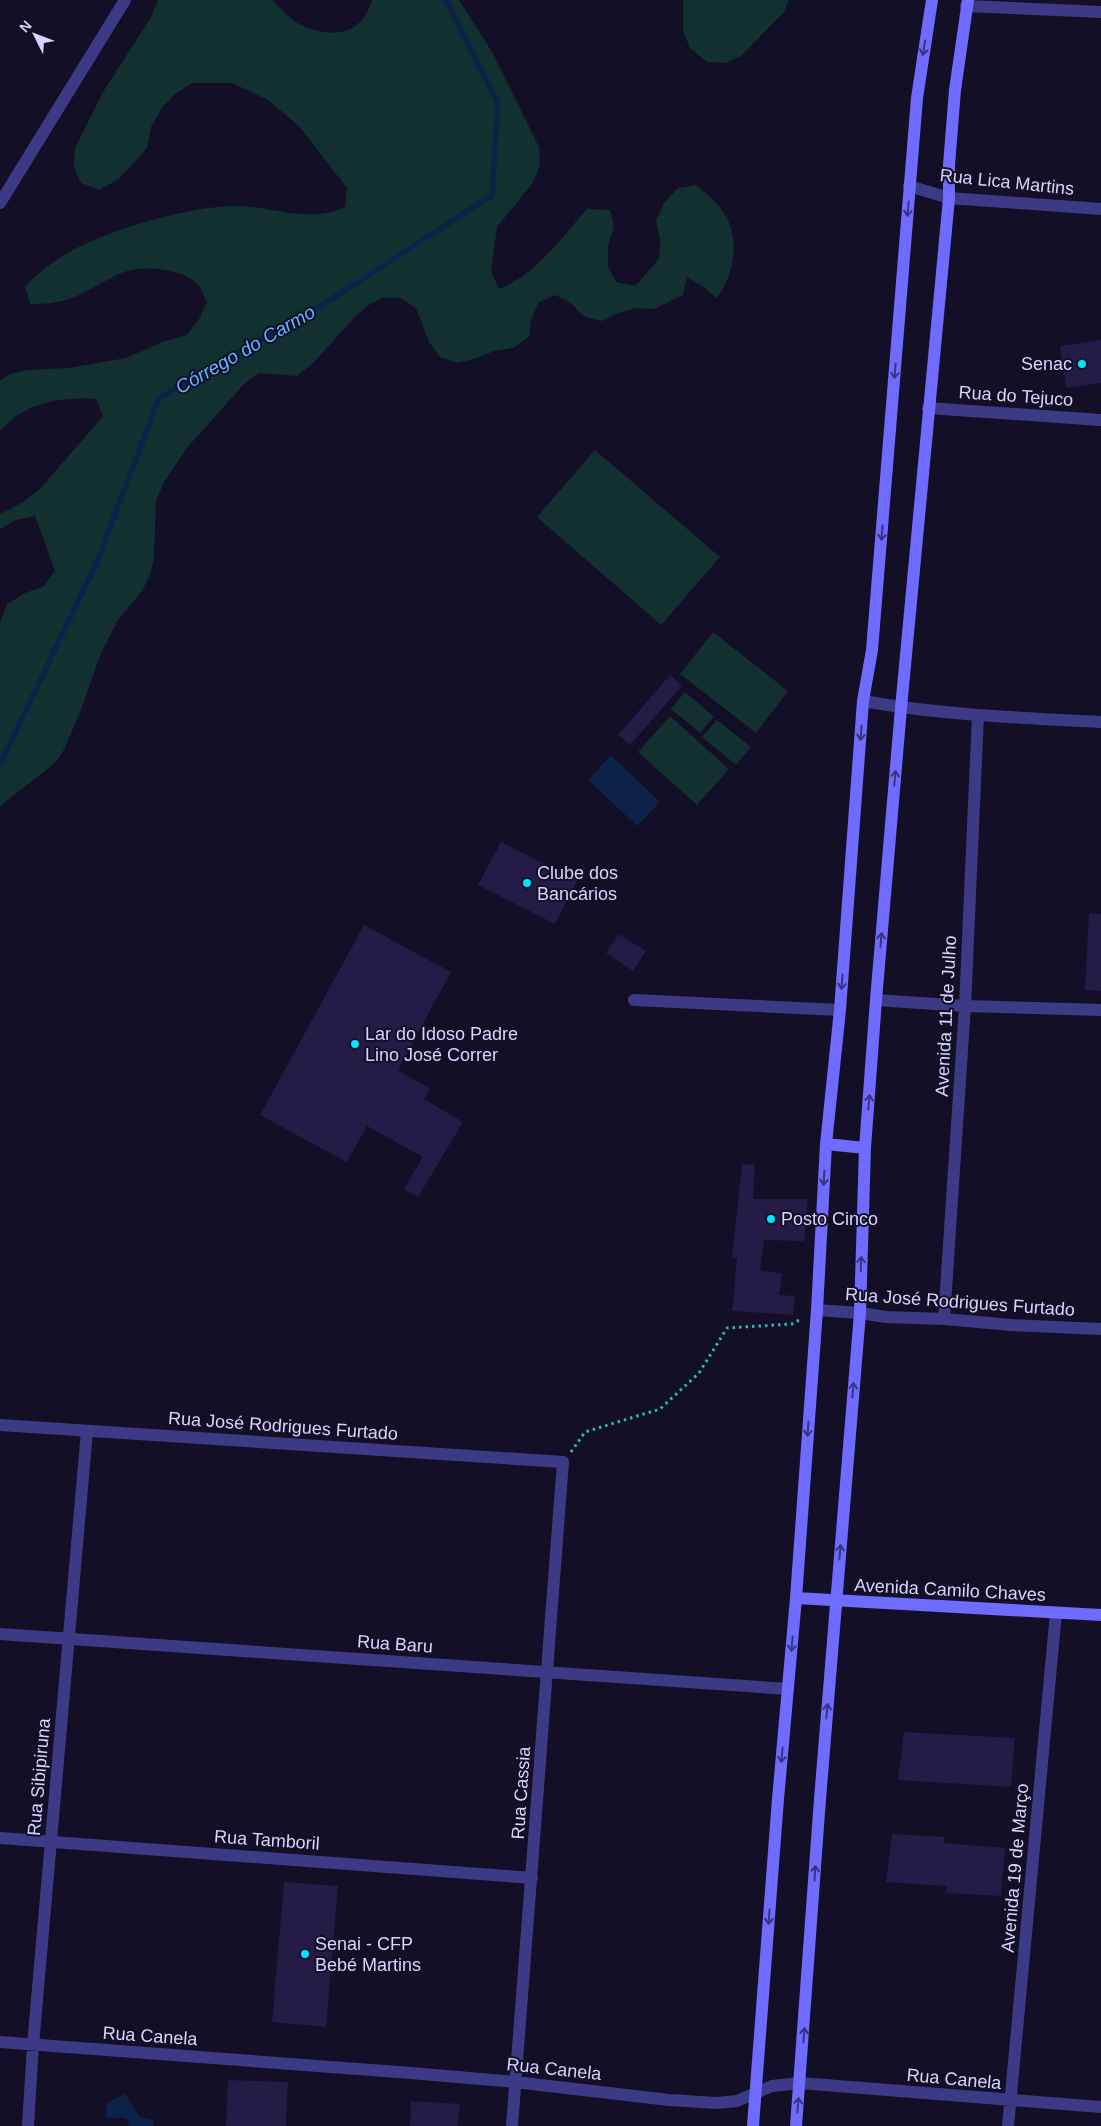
<svg xmlns="http://www.w3.org/2000/svg" width="1101" height="2126" font-family="Helvetica,sans-serif">
<style>
.green{fill:#12302f}
.water{fill:#0c2248}
.lines{fill:none;stroke-linecap:round;stroke-linejoin:round}
.stream{stroke:#0c2248;stroke-width:5.5}
.building{fill:#241b47}
.path{stroke:#2fb8b0;stroke-width:3;stroke-dasharray:2.5 4;stroke-linecap:butt}
.street{stroke:#3d3a85;stroke-width:12}
.secondary{stroke:#6f6bff;stroke-width:12}
.oneway{stroke:#38347d}
.poi-dot{fill:#00e5ff;stroke:#130f26;stroke-width:2}
.labels{text-anchor:middle;stroke-width:4;stroke-linejoin:round;paint-order:stroke}
.street-label{font-size:18px;fill:#d9d4ff;stroke:#130f26}
.poi-label{font-size:18px;fill:#d9d4ff;stroke:#130f26;text-anchor:start}
.water-label{font-size:19px;font-style:italic;fill:#62b6ff;stroke:#130f26}
</style>
<rect width="100%" height="100%" fill="#130f26"/>
<path class="green" d="M158,0h114c8,8 18,20 29,25 30,14 61,11 71,-25h87l33,52 47,95 1,19 -8,18 -35,43 -6,44 8,18c37,-14 62,-51 88,-80l23,1 4,17 -6,18v22l8,15 19,4 24,-27 1,-19 -4,-20 8,-17 14,-15 18,-3c9,8 19,15 26,25 19,27 13,63 -5,88l-13,-11 -17,-10 -4,18 -29,14 -18,-1 -17,5 -17,8 -19,-5 -12,-13 -16,-8 -16,7 -8,17 -2,18 -16,11 -19,3 -17,7 -19,5 -18,-6 -11,-15 -13,-34 -16,-10h-18l-15,8 -13,12 -40,44 -17,14 -38,-3 -14,10 -59,66 -22,33 -8,19 -2,56 -4,18 -8,16 -24,29 -17,33 -19,54 -17,41 -10,15 -55,43v-183l7,-19 18,-11 18,-6 12,-16 -20,-55 -19,4 -16,9v-15l23,-12 17,-13 63,-73 -7,-17c-25,-2 -53,1 -75,14 -8,4 -14,12 -21,18v-50l10,-7 17,-4 41,-2 58,-10 39,-17 22,-6 12,-16 8,-17c-3,-5 -5,-13 -9,-17 -16,-17 -53,-20 -74,-13 -18,7 -34,19 -52,26 -14,5 -28,6 -42,6l-5,-18c9,-8 17,-16 27,-23 40,-30 137,-58 188,-57 37,2 70,17 105,1l2,-19 -48,-62 -31,-26 -36,-17h-40l-18,12 -12,13 -11,19 -4,21 -28,31 -20,11 -18,-7 -7,-16 1,-19 28,-56 47,-73z
M683,0h106l-5,12 -43,44 -15,7 -19,-1 -17,-14 -7,-17z
M595,450l125,107 -59,68 -124,-108z
M713,632l75,59 -32,42 -76,-59z
M685,692l29,25 -14,16 -29,-24z
M670,716l59,53 -32,36 -59,-53z
M717,720l34,27 -15,18 -34,-28z"/>
<path class="water" d="M611,755l49,47 -23,24 -49,-46z
M125,2094l15,23 14,3 -1,6h-24l-3,-8h-20l1,-15z"/>
<g class="lines">
<path class="stream" d="M0,764l97,-202 62,-164 173,-99 160,-104 6,-92 -52,-103"/>
</g>
<path class="building" d="M1101,340v43l-35,5 -6,-42z
M670,675l12,11 -52,59 -12,-10z
M501,842l76,39 -22,43 -77,-39z
M1089,913l12,1v77l-16,-1z
M364,925l87,47 -53,98 32,19 -6,10 39,23 -45,75 -14,-8 19,-32 -56,-31 -20,36 -87,-47z
M618,934l28,17 -13,20 -27,-18z
M742,1164l13,1 -2,34h55l-4,42 -40,-1 -4,31 22,2 -3,22 16,1 -2,19 -61,-4 5,-53h-5z
M904,1732l111,6 -4,49 -113,-7z
M892,1834l53,3 -1,6 61,5 -4,48 -55,-3 1,-7 -61,-4z
M284,1882l54,4 -12,141 -54,-5z
M228,2080l60,2 -2,44h-60z
M411,2101l49,3 -2,22h-48z"/>
<g class="lines">
<path class="path" d="M571,1452l14,-20 75,-23 39,-36 28,-45 65,-4 9,-5"/>
<path class="street" d="M966,6l135,6
M909,186l40,12 152,11
M0,203l125,-203
M928,408l173,12
M863,701c79,14 159,17 238,21
M634,1000l206,10
M876,1000l89,6 136,4
M817,1310l43,3 26,4 58,2 67,6 90,4
M944,1319l21,-313 13,-291
M0,1425l563,37 -51,664
M0,1634l788,55
M0,1838l532,40
M0,2042l411,31 104,9 154,18 48,3 20,-2 35,-15 28,-3 301,24
M28,2126l5,-81 54,-614
M1008,2126l48,-513"/>
<path class="secondary" d="M826,1144l39,4
M796,1598l305,17
M753,2126l25,-327 18,-201 21,-288 9,-166 14,-134 23,-309 9,-51 45,-552 15,-98
M796,2126l24,-327 40,-486 5,-165 11,-148 25,-292 48,-510v-33l6,-75 13,-90"/>
</g>
<defs><path id="oneway-shaft" d="M-6 0H5M1.5-3L5.5 0L1.5 3" fill="none" stroke-width="1.6" stroke-linecap="round" stroke-linejoin="round" transform="scale(1.25)"/></defs>
<g class="oneway">
<use href="#oneway-shaft" transform="translate(924 48) rotate(99)"/>
<use href="#oneway-shaft" transform="translate(908 209) rotate(95)"/>
<use href="#oneway-shaft" transform="translate(895 371) rotate(95)"/>
<use href="#oneway-shaft" transform="translate(882 533) rotate(95)"/>
<use href="#oneway-shaft" transform="translate(861 733) rotate(94)"/>
<use href="#oneway-shaft" transform="translate(895 778) rotate(-85)"/>
<use href="#oneway-shaft" transform="translate(881 940) rotate(-85)"/>
<use href="#oneway-shaft" transform="translate(842 982) rotate(94)"/>
<use href="#oneway-shaft" transform="translate(869 1102) rotate(-85)"/>
<use href="#oneway-shaft" transform="translate(824 1178) rotate(93)"/>
<use href="#oneway-shaft" transform="translate(861 1264) rotate(-88)"/>
<use href="#oneway-shaft" transform="translate(853 1390) rotate(-85)"/>
<use href="#oneway-shaft" transform="translate(808 1429) rotate(94)"/>
<use href="#oneway-shaft" transform="translate(840 1552) rotate(-85)"/>
<use href="#oneway-shaft" transform="translate(792 1644) rotate(95)"/>
<use href="#oneway-shaft" transform="translate(827 1711) rotate(-85)"/>
<use href="#oneway-shaft" transform="translate(782 1755) rotate(95)"/>
<use href="#oneway-shaft" transform="translate(815 1873) rotate(-86)"/>
<use href="#oneway-shaft" transform="translate(769 1917) rotate(94)"/>
<use href="#oneway-shaft" transform="translate(804 2035) rotate(-86)"/>
<use href="#oneway-shaft" transform="translate(798 2105) rotate(-85)"/>
</g>
<g class="poi-dot">
<circle cx="1082" cy="364" r="5"/>
<circle cx="527" cy="883" r="5"/>
<circle cx="355" cy="1044" r="5"/>
<circle cx="771" cy="1219" r="5"/>
<circle cx="305" cy="1954" r="5"/>
</g>
<g class="labels">
<g class="street-label">
<text transform="translate(1007 182) rotate(6)" y="6">Rua Lica Martins</text>
<text transform="translate(1016 396) rotate(4)" y="6">Rua do Tejuco</text>
<text transform="translate(946 1016) rotate(-87)" y="6">Avenida 11 de Julho</text>
<text transform="translate(960 1302) rotate(4)" y="6">Rua José Rodrigues Furtado</text>
<text transform="translate(283 1426) rotate(4)" y="6">Rua José Rodrigues Furtado</text>
<text transform="translate(950 1590) rotate(3)" y="6">Avenida Camilo Chaves</text>
<text transform="translate(395 1644) rotate(4)" y="6">Rua Baru</text>
<text transform="translate(39 1777) rotate(-85)" y="6">Rua Sibipiruna</text>
<text transform="translate(521 1793) rotate(-86)" y="6">Rua Cassia</text>
<text transform="translate(267 1840) rotate(4)" y="6">Rua Tamboril</text>
<text transform="translate(1015 1868) rotate(-85)" y="6">Avenida 19 de Março</text>
<text transform="translate(150 2036) rotate(4)" y="6">Rua Canela</text>
<text transform="translate(554 2069) rotate(6)" y="6">Rua Canela</text>
<text transform="translate(954 2079) rotate(5)" y="6">Rua Canela</text>
</g>
<g class="poi-label">
<text x="1072" y="370" text-anchor="end">Senac</text>
<text x="537" y="879">Clube dos<tspan x="537" dy="21">Bancários</tspan></text>
<text x="365" y="1040">Lar do Idoso Padre<tspan x="365" dy="21">Lino José Correr</tspan></text>
<text x="781" y="1225">Posto Cinco</text>
<text x="315" y="1950">Senai - CFP<tspan x="315" dy="21">Bebé Martins</tspan></text>
</g>
<g class="water-label">
<text transform="translate(245 349) rotate(-30)" y="7">Córrego do Carmo</text>
</g>
</g>
<g transform="translate(35 35) rotate(312)" stroke="#130f26" stroke-width="4" paint-order="stroke">
<path d="M0-4L9 19L0 12L-9 19Z" fill="#d9d4ff"/>
<text y="-8" font-size="14" font-weight="bold" text-anchor="middle" fill="#d9d4ff">N</text>
</g>
</svg>
